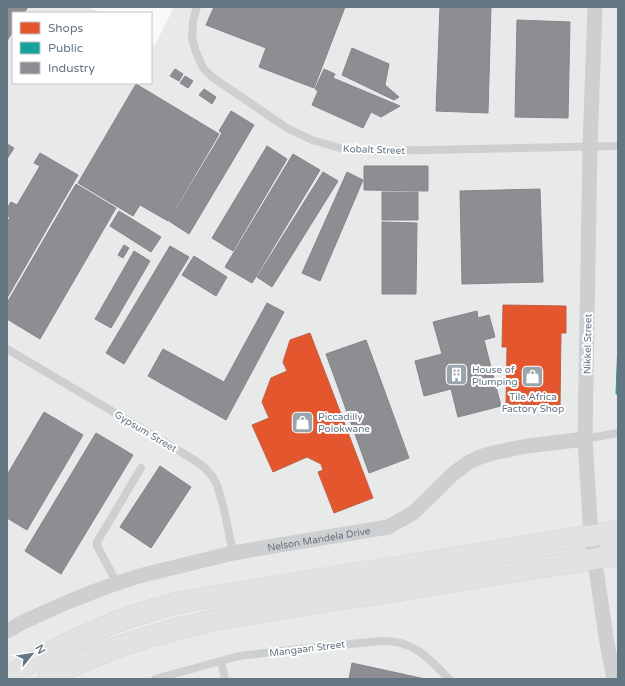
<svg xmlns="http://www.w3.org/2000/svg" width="625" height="686" font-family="'Varela Round',sans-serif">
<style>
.built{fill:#e8e9e9}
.shops{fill:#e4572e;stroke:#be6048}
.public{fill:#17a398;stroke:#2e9692}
.industry{fill:#8d8d92;stroke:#81868e}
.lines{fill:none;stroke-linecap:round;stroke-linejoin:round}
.secondary-casing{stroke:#d5d6d7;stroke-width:22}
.lane{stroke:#cecfd0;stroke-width:8}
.street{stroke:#cecfd0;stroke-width:15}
.secondary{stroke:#e1e2e2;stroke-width:21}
.labels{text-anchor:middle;stroke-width:4;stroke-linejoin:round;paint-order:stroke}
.street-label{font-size:10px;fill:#657683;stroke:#fff}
.poi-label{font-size:10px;fill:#657683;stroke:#fff;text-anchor:start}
</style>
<rect width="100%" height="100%" fill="#f9f9f9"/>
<path class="built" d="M7,7h82l10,6h-86v70h138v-39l4,1 19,-38h444v672h-611z"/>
<path class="shops" d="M503,305l63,1v27h-5l-1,72 -54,-1 1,-57h-5z
M310,333l63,165 -39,15 -16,-41 5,-2 -2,-6 -14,-7 -34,15 -21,-47 17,-7 -7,-16 9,-24 16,-7 -4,-9 7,-22z"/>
<path class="public" d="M618,342v52h-2z"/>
<path class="industry" d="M7,7h21l-4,6h-11v18l-6,10z
M214,7h131l-31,81 -55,-21 7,-19 -60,-23z
M440,7h51l-3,106 -52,-2z
M517,20l53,2 -2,96 -53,-1z
M352,48l37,16 -4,21 14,12 -5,3 -52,-25z
M175,69l8,5 -4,7 -9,-5z
M324,69l11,5 -2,4 67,28 -19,11 -10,-5 -8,16 -51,-23 6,-14 -3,-2z
M185,76l8,5 -5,7 -8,-5z
M136,84l83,50 -51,87 -28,-16 -7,11 -55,-33z
M204,89l12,8 -4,7 -13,-9z
M231,111l23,14 -65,109 -20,-13 53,-88 -3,-2z
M7,144l7,4 -7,11z
M267,146l20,13 -54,92 -21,-13z
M40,153l38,22 -71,123v-75l3,-6 -3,-1v-8l4,-6 6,3 23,-39 -6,-3z
M293,154l27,16 -68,113 -27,-16z
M364,166h64v25l-64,-1z
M323,172l15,9 -66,106 -15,-10z
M347,172l16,8 -43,101 -18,-8z
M76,184l40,24 -76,131 -33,-20v-16z
M540,189l3,93 -81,2 -2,-93z
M382,192h36v28h-36z
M119,211l42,26 -10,15 -41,-26z
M382,222l35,1 -1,71h-34z
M124,245l5,3 -6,10 -5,-3z
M170,246l19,11 -65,107 -18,-11z
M134,251l16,10 -39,67 -16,-9z
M194,256l33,21 -11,19 -34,-21z
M267,303l17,9 -58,108 -78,-44 15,-27 61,33z
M477,311l1,7 11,-3 6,22 -11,3 17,66 -43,11 -7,-28 -27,7 -9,-35 27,-7 -9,-32z
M366,340l43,118 -40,15 -43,-119z
M44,412l39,23 -56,95 -20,-12v-43z
M96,433l37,22 -72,119 -36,-23z
M160,466l31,21 -40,61 -31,-21z
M352,663l73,16h-76z"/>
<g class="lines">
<defs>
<path id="secondary" d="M7,678l30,-20 49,-23 32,-14 30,-10 29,-8 44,-8 59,-9 288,-47 23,-3 27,-5
M48,679c56,-32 119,-49 182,-62l388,-62"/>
</defs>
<use href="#secondary" class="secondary-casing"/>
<path class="lane" d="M197,7l-4,14 -1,18 4,13 7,16 9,9 75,51 25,12 35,10 33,1 238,-5
M7,349l189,112 9,7 7,8 5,9 7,24 9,44
M585,439l33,-6
M117,583l-20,-37v-4l44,-74
M221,661l4,18
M155,679l84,-23 68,-8 75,-7c33,0 45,16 67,38"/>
<g class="street">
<path d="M595,7l-5,139 -5,293 6,97 16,107 7,36"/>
<path id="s1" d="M7,631l16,-9 47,-21 36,-14 33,-11 94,-23 155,-26 25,-14 40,-39 16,-12 11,-5 13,-4 34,-7 58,-7"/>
</g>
<use href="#secondary" class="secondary"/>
</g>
<defs>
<symbol id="building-square" viewBox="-11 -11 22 22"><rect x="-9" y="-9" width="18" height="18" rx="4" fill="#99a4ac" stroke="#fff"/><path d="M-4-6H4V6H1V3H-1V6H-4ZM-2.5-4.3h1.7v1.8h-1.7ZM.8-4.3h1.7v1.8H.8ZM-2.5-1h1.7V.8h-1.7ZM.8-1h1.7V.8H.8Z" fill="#fff"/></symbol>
<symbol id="shop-square" viewBox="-11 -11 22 22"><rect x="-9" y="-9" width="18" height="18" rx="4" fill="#99a4ac" stroke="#fff"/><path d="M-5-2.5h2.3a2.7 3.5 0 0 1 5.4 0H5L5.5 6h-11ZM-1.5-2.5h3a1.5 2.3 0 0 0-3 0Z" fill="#fff"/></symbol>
</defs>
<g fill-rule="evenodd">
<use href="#building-square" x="444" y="362" width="25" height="25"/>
<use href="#shop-square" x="520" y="364" width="25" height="25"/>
<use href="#shop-square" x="290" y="410" width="25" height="25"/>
</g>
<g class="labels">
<g class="street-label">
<text transform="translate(374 149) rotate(2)" y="4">Kobalt Street</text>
<text transform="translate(587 344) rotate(-89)" y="4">Nikkel Street</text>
<text transform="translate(146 431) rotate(31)" y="4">Gypsum Street</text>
<text dy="4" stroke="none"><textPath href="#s1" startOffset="327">Nelson Mandela Drive</textPath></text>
<text transform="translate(307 648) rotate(-7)" y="4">Mangaan Street</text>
</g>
<g class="poi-label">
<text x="472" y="373">House of<tspan x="472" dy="12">Plumping</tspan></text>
<text x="533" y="400" text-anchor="middle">Tile Africa<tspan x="533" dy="12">Factory Shop</tspan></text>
<text x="318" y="420">Piccadilly<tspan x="318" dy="12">Polokwane</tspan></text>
</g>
</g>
<rect width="625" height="686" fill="none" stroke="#657683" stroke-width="16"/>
<rect x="12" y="12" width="140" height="72" fill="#ffffff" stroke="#c1c8cd"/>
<rect x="20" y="22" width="20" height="12" fill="#e4572e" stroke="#c1c8cd"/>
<text x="48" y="32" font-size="12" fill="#657683">Shops</text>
<rect x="20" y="42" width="20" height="12" fill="#17a398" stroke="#c1c8cd"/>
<text x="48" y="52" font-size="12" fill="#657683">Public</text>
<rect x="20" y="62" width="20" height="12" fill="#8d8d92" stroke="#c1c8cd"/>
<text x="48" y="72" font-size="12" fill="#657683">Industry</text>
<g transform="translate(32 654) rotate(60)" stroke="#ffffff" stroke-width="3" paint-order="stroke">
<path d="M0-3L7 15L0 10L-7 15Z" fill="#657683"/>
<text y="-6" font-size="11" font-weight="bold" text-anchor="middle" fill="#657683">N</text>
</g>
</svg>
